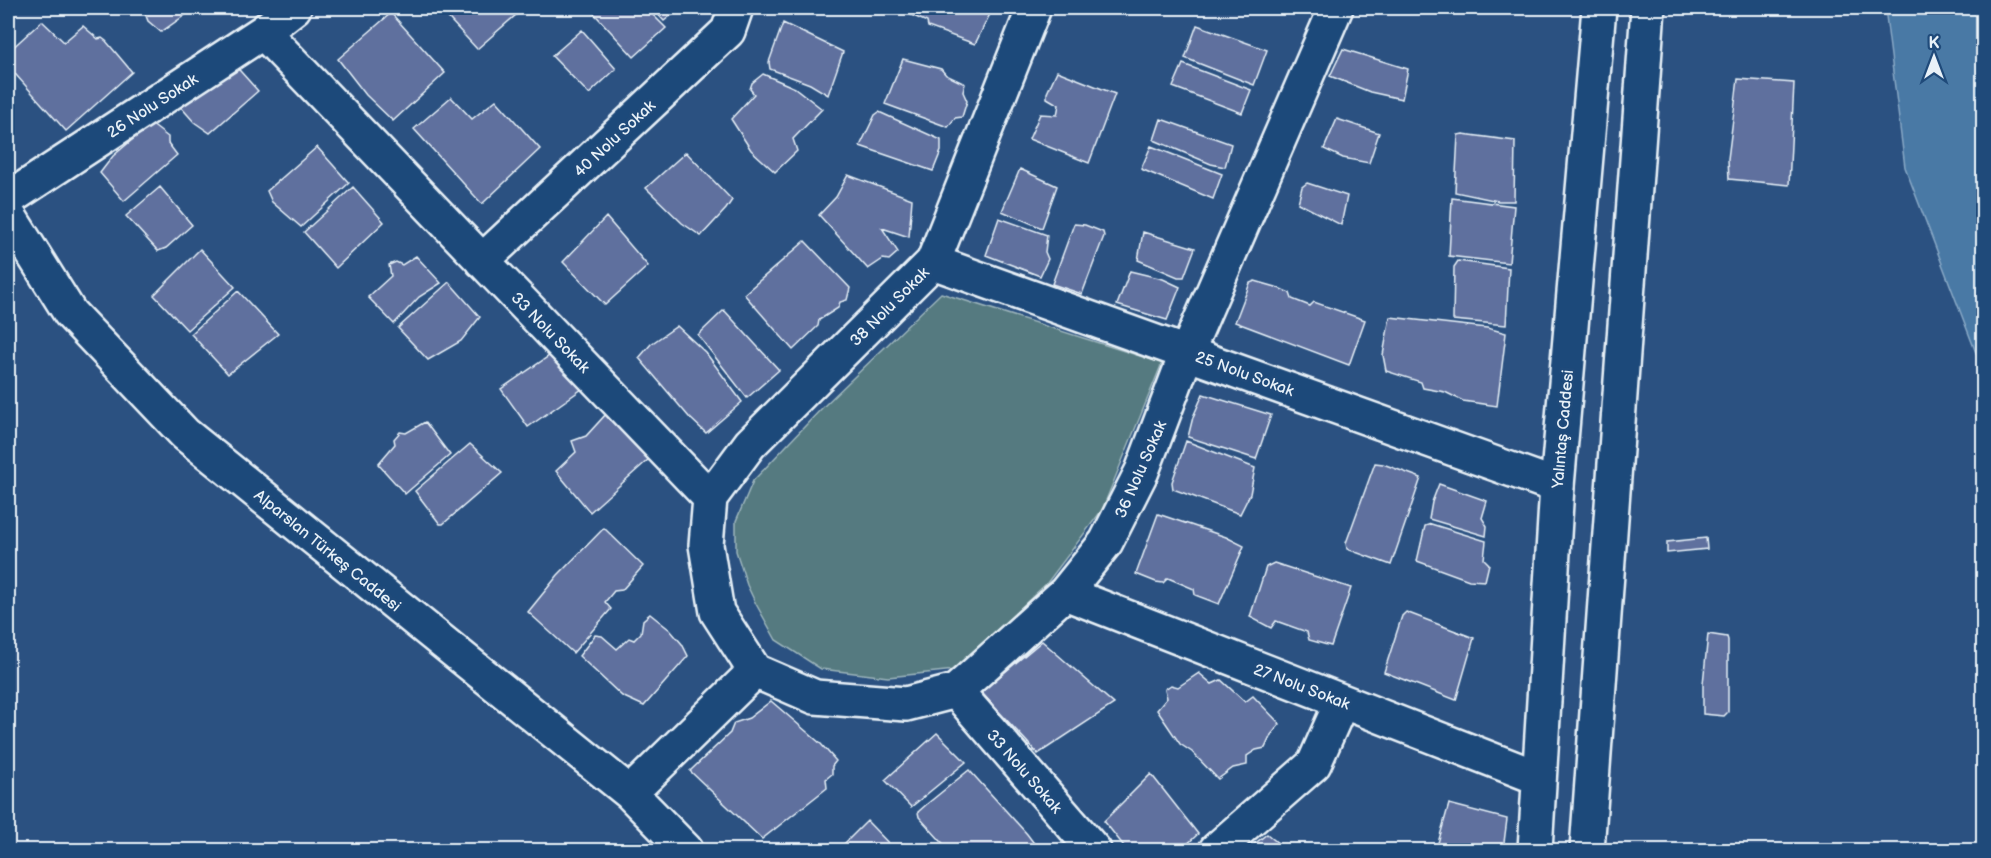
<svg xmlns="http://www.w3.org/2000/svg" width="1991" height="858" font-family="'Balsamiq Sans',sans-serif">
<style>
.green{fill:#557a80;stroke:#9eb6bc;stroke-width:1.5}
.water{fill:#4979a5;stroke:#89a9c6;stroke-width:1.5}
.building{fill:#5e709e;stroke:#e8f1f8;stroke-width:1.5}
.lines{fill:none;stroke-linecap:round;stroke-linejoin:round}
.minor-casing{stroke:#e8f1f8;stroke-width:38}
.major-casing{stroke:#e8f1f8;stroke-width:38}
.minor{stroke:#1f4a7a;stroke-width:33}
.major{stroke:#1f4a7a;stroke-width:33}
.labels{text-anchor:middle;stroke-width:6;stroke-linejoin:round;paint-order:stroke}
.street-label{font-size:16px;fill:#e8f1f8;stroke:#1f4a7a}
</style>
<rect width="100%" height="100%" fill="#2b5181"/>
<filter id="ink" filterUnits="userSpaceOnUse"><feTurbulence type="fractalNoise" baseFrequency=".0167" numOctaves="2"/><feDisplacementMap in="SourceGraphic" scale="12" xChannelSelector="R" yChannelSelector="G"/><feConvolveMatrix kernelMatrix="1 2 1 2 8 2 1 2 1" color-interpolation-filters="sRGB"/></filter>
<g filter="url(#ink)">
<path class="green" d="M941,293l221,70 -60,147 -55,73 -92,87 -67,7 -67,-8 -45,-29 -20,-36 -9,-19 -11,-34v-30l17,-40 70,-74z"/>
<path class="water" d="M1885,8h98v363l-78,-204z"/>
<path class="building" d="M143,8h52l-34,24 -13,-11z
M439,8h85l-47,41z
M589,8h57l20,20 -32,29z
M652,8h28l-16,13z
M909,8h84l-18,36 -47,-17 -1,-5 -20,-9z
M391,13l54,60 -52,48 -27,-26 -28,-36z
M42,21l22,21 19,-16 15,13 4,-1 4,3 26,31 -66,59 -58,-65v-14z
M783,23l60,29 -15,43 -18,-11 -40,-15 -1,-7z
M1197,25l70,25 -13,35 -69,-27z
M582,30l34,39 -27,25 -37,-38z
M1343,49l65,20 -6,30 -32,-7 -40,-16z
M903,59l38,10 5,6 19,9 -2,8 4,9 -5,16 -7,1 -7,9 -63,-23z
M232,62l26,29 -48,42 -16,-11 -14,-16z
M1183,64l68,26 -9,23 -69,-26z
M1057,71l58,23 -26,69 -60,-24 11,-25 17,1 2,-10 -12,-7v-5z
M763,74l32,14 27,21 -29,30 4,12 -22,21 -24,-22 -20,-31 23,-25 -4,-5 2,-6z
M1738,79l56,4 -5,102 -60,-6 -1,-20z
M451,97l21,22 24,-19 44,49 -58,55 -68,-75z
M879,112l62,28v11l-8,20 -73,-25 15,-31z
M1161,119l70,25 -6,23 -14,-3 -57,-24z
M1337,119l42,14 -10,30 -26,-5 -19,-9z
M151,124l17,13v6l9,12 -53,46 -24,-28 13,-17z
M1463,134l52,7 -1,60h-16l-43,-9 3,-57z
M1151,146l71,28 -9,25 -72,-30z
M317,147l32,36 -48,44 -29,-25 -5,-11z
M686,152l46,48 -6,9 -25,27 -19,-13 -36,-35z
M1020,169l37,17 -15,42 -40,-17z
M848,175l64,24 -3,38 -27,-9 16,24 -9,8 -6,-1 -15,10 -49,-54 17,-18z
M1307,183l40,13 -6,29 -43,-22 4,-16z
M160,187l32,38 -26,23 -8,3 -32,-35z
M353,187l31,35 -48,46 -32,-36z
M1452,198l62,8 -5,57 -60,-7z
M606,217l42,49 -43,39 -42,-43z
M999,218l48,17 -2,17 3,7 -8,17 -54,-21z
M1074,224l11,1 18,7 1,4 -22,58 -30,-10z
M1143,232l52,16 -11,29h-6l-40,-17z
M805,241l45,47 -3,12 -7,2 -2,6 -19,12 -1,6 -25,24 -49,-56z
M200,249l35,38 -48,43 -33,-35z
M416,256l25,27 -22,14 -25,27 -26,-27 23,-21 -2,-11 7,-3 6,3z
M1458,261l51,7 -3,57 -53,-5 1,-53z
M1130,271l33,8 17,8 -13,33 -50,-15z
M1255,281l21,6 14,6 2,6 18,7 4,-4 51,18 -16,45 -114,-43 15,-39z
M449,282l31,35 -19,24 -33,19 -30,-32z
M238,291l40,43 -50,40 -37,-40z
M724,310l55,60 -32,28 -49,-63z
M1390,317l97,11 19,5 -9,73 -34,-5 -18,-9 -22,-4 -2,-6 -35,-11 -3,-16z
M677,326l29,27 36,49 -36,31 -17,-16 -50,-59 12,-14z
M552,354l37,30 -61,43 -27,-38z
M1203,394l68,21 -15,44 -68,-22 5,-20z
M608,412l41,47 -59,53 -34,-41 20,-19 -4,-11 14,-5z
M425,422l25,33 -45,39 -27,-30 17,-20 -1,-5 6,-7 6,1z
M1186,441l69,27 -5,26 -10,20 -67,-25 -1,-7z
M470,444l32,29 -59,51h-3l-25,-33z
M1375,463l8,1 38,14 -30,87 -44,-16 -1,-6z
M1439,484l48,17 -5,17 5,8 -1,10 -57,-17 3,-17z
M1158,514l68,23 18,9 -25,58 -24,-9 -1,-6 -26,-11 -5,5 -7,-1 -20,-8z
M1431,524l55,17 -2,18 5,5 -4,17 -16,-1 -52,-19 8,-35z
M604,528l39,38 -21,24 -8,1 -9,11 6,7 -38,44 -45,-41 30,-37z
M1706,538l1,11 -40,4v-11z
M1274,563l77,25 -20,58 -22,-6 -2,-8 -31,-11 -5,7 -21,-11 16,-50z
M1406,612l68,26 -18,62 -72,-28 18,-56z
M650,614l20,16 12,14 6,12 -44,50 -22,-10 -43,-40 16,-21 7,1 15,13 12,-11 5,2 7,-7 2,-13z
M1708,634l19,3 1,3v72l-4,4 -21,-2v-30z
M1042,641l72,63 -76,50 -57,-62z
M1199,673l13,11 9,-4 24,22 8,-6 27,28 -9,11 -6,13 -9,2 -9,6v9l-14,3 -15,11 -26,-27 -12,-8 -23,-34 10,-12 -2,-9 6,-4 7,2z
M771,701l50,43 15,17 -4,5v8l-6,5 1,9 -65,51 -72,-68 40,-38 4,-10 15,-5z
M937,733l29,29 -55,45 -26,-27z
M969,770l58,64 12,16h-90l-30,-33 -1,-5 9,-8z
M1151,774l47,60 -17,16h-54l-23,-29z
M1449,804l58,15 -4,31h-67z
M867,821l28,29h-57z
M1267,834l19,16h-40l2,-1z"/>
<g class="lines">
<defs>
<path id="minor" d="M263,32l447,466 -4,47 11,67 38,59
M8,199l255,-167 31,-24
M8,214l62,99 115,121 445,359 56,57
M482,261l246,-230 8,-23
M933,262l624,224
M710,498l40,-54 183,-182 101,-254
M1065,593l474,185
M755,671l60,26 91,7 50,-13 109,-98 41,-51 36,-71 45,-119 149,-344
M956,691l138,159
M630,793l125,-122
M1216,850l98,-86 28,-63"/>
<path id="major" d="M1535,850l22,-364 42,-478
M1587,850l61,-842"/>
</defs>
<use href="#minor" class="minor-casing"/>
<use href="#major" class="major-casing"/>
<use href="#minor" class="minor"/>
<use href="#major" class="major"/>
</g>
</g>
<g class="labels">
<g class="street-label">
<text transform="translate(152 105) rotate(-33)" y="6">26 Nolu Sokak</text>
<text transform="translate(614 138) rotate(-43)" y="6">40 Nolu Sokak</text>
<text transform="translate(889 306) rotate(-45)" y="6">38 Nolu Sokak</text>
<text transform="translate(551 332) rotate(46)" y="6">33 Nolu Sokak</text>
<text transform="translate(1245 373) rotate(20)" y="6">25 Nolu Sokak</text>
<text transform="translate(1562 429) rotate(-85)" y="6">Yalıntaş Caddesi</text>
<text transform="translate(1140 469) rotate(-66)" y="6">36 Nolu Sokak</text>
<text transform="translate(328 550) rotate(39)" y="6">Alparslan Türkeş Caddesi</text>
<text transform="translate(1302 686) rotate(21)" y="6">27 Nolu Sokak</text>
<text transform="translate(1025 771) rotate(49)" y="6">33 Nolu Sokak</text>
</g>
</g>
<rect width="1991" height="858" fill="none" stroke="#1f4a7a" stroke-width="30"/>
<rect x="15" y="15" width="1961" height="828" fill="none" stroke="#e8f1f8" stroke-width="2" filter="url(#ink)"/>
<g transform="translate(1934 57)" stroke="#1f4a7a" stroke-width="4.5" paint-order="stroke">
<path d="M0-4.5L10 22L0 15L-10 22Z" fill="#e8f1f8"/>
<text y="-9" font-size="16" font-weight="bold" text-anchor="middle" fill="#e8f1f8">K</text>
</g>
</svg>
